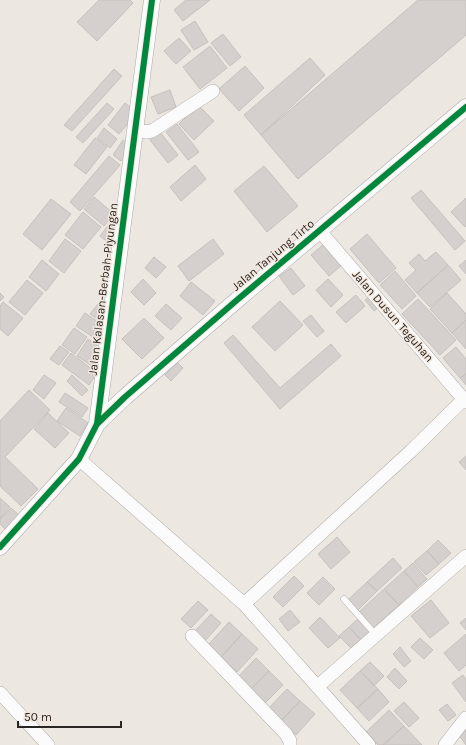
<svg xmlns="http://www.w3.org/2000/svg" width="466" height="745" font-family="Karla,sans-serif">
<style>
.building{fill:#d5d0cd;stroke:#c5c1bd}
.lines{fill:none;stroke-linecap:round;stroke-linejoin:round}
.service-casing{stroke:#aea9a6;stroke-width:7}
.minor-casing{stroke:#aea9a6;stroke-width:14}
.tertiary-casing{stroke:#aea9a6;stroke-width:17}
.service{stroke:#fcfbfb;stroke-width:6}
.minor{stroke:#fcfbfb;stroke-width:13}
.tertiary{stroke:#fcfbfb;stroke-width:16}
.cycleway-casing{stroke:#f1e7de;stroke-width:8}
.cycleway{stroke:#00873e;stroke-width:6}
.labels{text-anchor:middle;stroke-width:3;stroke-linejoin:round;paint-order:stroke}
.street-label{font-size:12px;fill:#292522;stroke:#f1e7de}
</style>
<rect width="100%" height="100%" fill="#ede7e2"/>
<path class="building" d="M99,0h31l3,3 -36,38 -20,-19z
M186,0h24l-27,21 -9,-11z
M418,0h48v35l-168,144 -37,-44z
M195,21l13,21 -14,8 -13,-20z
M223,34l18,23 -11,9 -19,-23z
M179,38l12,13 -15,13 -12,-13z
M210,46l17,22 -27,21 -17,-22z
M310,58l15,17 -64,60 -17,-20z
M245,66l19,22 -25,23 -20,-22z
M114,69l8,7 -50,55 -8,-6z
M170,90l6,17 -18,7 -7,-17z
M107,103l7,6 -31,34 -7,-6z
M125,103l12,10 -18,21 -11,-9z
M198,105l16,16 -20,19 -15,-16z
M177,124l22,28 -11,8 -22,-28z
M104,128l13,11 -7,9 -13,-10z
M160,132l18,23 -10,8 -18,-23z
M95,138l12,9 -21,27 -12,-9z
M123,140l9,6 -11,15 -8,-6z
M109,156l11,9 -40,46 -10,-9z
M195,165l11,14 -25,22 -11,-14z
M264,166l34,40 -31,26 -33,-41z
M421,190l44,51 -10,9 -44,-52z
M94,197l20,17 -10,12 -20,-17z
M466,198v28l-1,1 -14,-15z
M51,199l20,15 -29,36 -19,-16z
M83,212l18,15 -18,22 -18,-14z
M110,223l10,8 -11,12 -9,-7z
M367,234l29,34 -17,15 -29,-34z
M65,239l16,12 -17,22 -15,-12z
M213,239l11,15 -35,27 -11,-15z
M324,244l18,21 -13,11 -18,-21z
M436,252l12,13 -31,28 -12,-13 11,-10 -7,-7 10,-9 6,7z
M154,257l12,10 -10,11 -11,-10z
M42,260l17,14 -13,17 -17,-14z
M466,260v14l-7,-8z
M448,265l13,15 -31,27 -13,-14z
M291,268l14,18 -12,9 -14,-19z
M395,271l21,25 -14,13 -22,-24z
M143,279l13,14 -12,12 -13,-13z
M328,279l15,16 -12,12 -15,-17z
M27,280l16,13 -18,22 -16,-13z
M191,282l24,19 -12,14 -23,-19z
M0,293l4,4 -4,4z
M447,293l19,21v6l-14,13 -22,-24z
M373,294l9,10 -8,7 -9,-11z
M356,295l9,11 -19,17 -10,-11z
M418,299l38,41 -16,15 -38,-41z
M280,301l23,24 -28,26 -23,-24z
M3,302l20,16 -15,18 -8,-7v-23z
M98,304l12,10 -7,9 -13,-9z
M166,304l16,14 -11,12 -16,-14z
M85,313l19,13 -8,13 -20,-13z
M311,315l13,16 -7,6 -14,-16z
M144,318l20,20 -22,21 -20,-20z
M466,320v29l-14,-16z
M74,328l13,9 -12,17 -13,-9z
M233,335l47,53 51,-44 10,12 -61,53 -56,-66z
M88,339l15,10 -11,17 -15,-10z
M60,346l9,6 -10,13 -9,-6z
M456,347l10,12v15l-6,4 -17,-20z
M71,353l26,20 -8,12 -27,-20z
M177,362l6,6 -12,13 -6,-6z
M466,374v11l-6,-7z
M44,375l12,8 -12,16 -11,-9z
M72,375l16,15 -6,6 -15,-15z
M29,390l21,20 -45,47 33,32 -17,17 -21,-20v-65z
M65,393l23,15 -6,9 -23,-15z
M66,408l22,15 -8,13 -23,-15z
M48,413l21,20 -14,15 -21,-19z
M466,456v14l-7,-8z
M0,498l10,9 -10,11z
M11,508l8,7 -13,15 -6,-6v-5z
M337,537l13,15 -19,17 -13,-15z
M438,540l13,13 -12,11 -12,-13z
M427,551l12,13 -13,11 -12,-13z
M393,558l9,10 -25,23 -10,-9z
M413,563l14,16 -9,8 -14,-16z
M404,571l14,16 -19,18 -15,-16z
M294,576l10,10 -21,21 -10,-10z
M323,577l12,12 -16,16 -12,-12z
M367,582l10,9 -19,19 -10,-10z
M384,589l15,16 -26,23 -14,-16z
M431,600l18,23 -19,15 -19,-22z
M198,601l10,9 -17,18 -10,-9z
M290,610l10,12 -12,9 -9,-12z
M211,614l10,9 -17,19 -10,-10z
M320,617l20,21 -12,10 -19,-20z
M466,618v12l-6,-7z
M358,619l14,15 -9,8 -14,-15z
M229,622l13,12 -21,23 -13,-12z
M349,627l14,15 -9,9 -15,-15z
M242,634l16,15 -21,23 -16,-15z
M466,634v31l-7,6 -15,-18z
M420,638l13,12 -9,9 -13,-12z
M400,647l11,14 -7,6 -11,-13z
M256,658l13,13 -19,19 -13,-12z
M370,662l14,14 -10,10 -14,-15z
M395,668l12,13 -8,8 -12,-12z
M269,671l14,14 -19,19 -14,-14z
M360,671l18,18 -21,19 -17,-18z
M463,675l3,5v22l-14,-19z
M287,689l13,12 -19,20 -13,-12z
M378,689l11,13 -20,19 -12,-13z
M300,701l15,13 -19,21 -15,-14z
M404,702l15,16 -10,9 -15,-16z
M447,704l9,11 -8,6 -9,-11z
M389,710l15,16 -21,19h-5l-12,-13z
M404,726l18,19h-39z
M466,726v19l-9,-13z"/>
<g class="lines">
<defs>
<path id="service" d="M344,599l32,36"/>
<path id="minor" d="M135,130l11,2 6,-1 61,-40
M319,230l147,172
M79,459l165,145 125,141
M244,604l167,-153 53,-52
M192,636l94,98 4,7v4
M318,686l148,-130
M0,693l48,52
M445,745l21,-27"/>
<path id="tertiary" d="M97,424l28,-27 112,-97 229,-193
M0,547l79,-88 18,-35 55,-424"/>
</defs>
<use href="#service" class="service-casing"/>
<use href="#minor" class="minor-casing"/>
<use href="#tertiary" class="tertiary-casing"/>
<use href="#service" class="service"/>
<use href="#minor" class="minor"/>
<use href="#tertiary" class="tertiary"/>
<defs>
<path id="cycleway" d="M97,424l28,-27 112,-97 229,-193
M0,547l79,-88 18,-35 55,-424"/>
</defs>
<use href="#cycleway" class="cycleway-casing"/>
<use href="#cycleway" class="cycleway"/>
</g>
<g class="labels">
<g class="street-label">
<text transform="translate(273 255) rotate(-40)" y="4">Jalan Tanjung Tirto</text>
<text transform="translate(103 289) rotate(-83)" y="4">Jalan Kalasan-Berbah-Piyungan</text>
<text transform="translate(393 316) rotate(49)" y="4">Jalan Dusun Teguhan</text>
</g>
</g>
<path d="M18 721v6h103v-6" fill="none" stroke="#292522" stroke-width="2"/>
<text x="24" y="721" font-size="12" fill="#292522" stroke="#f1e7de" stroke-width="3" paint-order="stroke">50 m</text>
</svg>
